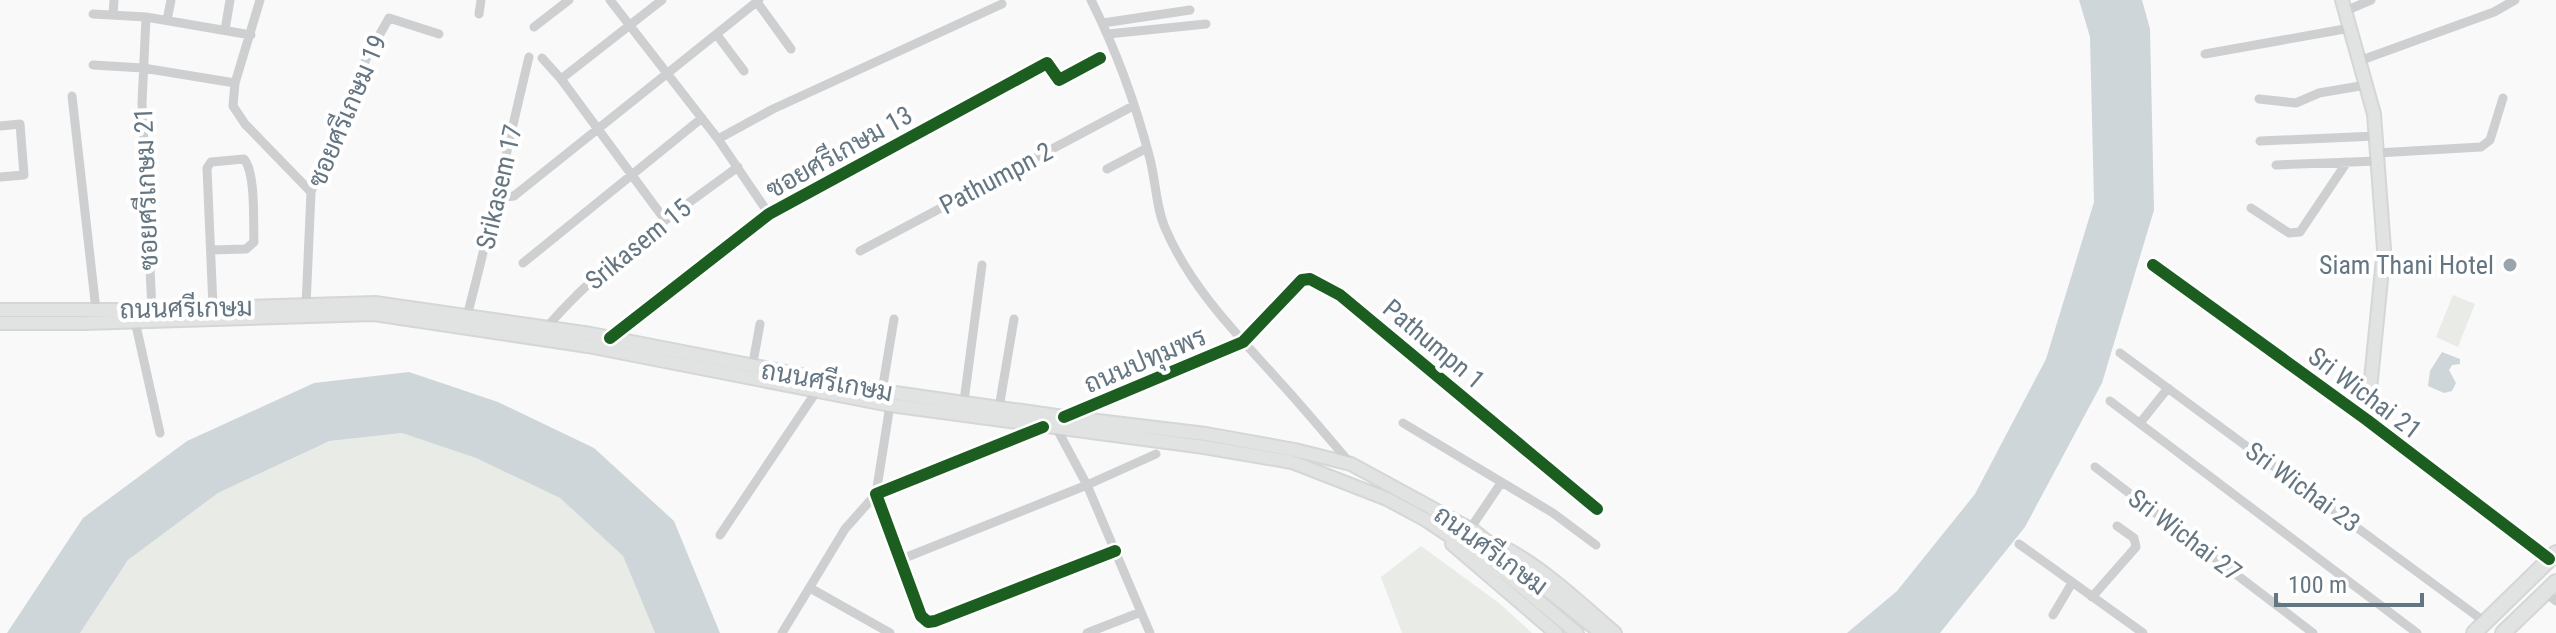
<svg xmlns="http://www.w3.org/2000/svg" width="2556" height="633" font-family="'Roboto Condensed',Sarabun,sans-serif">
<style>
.green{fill:#e8ebe6}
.water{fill:#ced6d9}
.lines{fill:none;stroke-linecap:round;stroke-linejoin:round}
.secondary-casing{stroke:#d5d6d7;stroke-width:16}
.primary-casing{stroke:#d5d6d7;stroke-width:18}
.street{stroke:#cecfd0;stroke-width:9}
.secondary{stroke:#e1e2e2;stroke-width:12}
.primary{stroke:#e1e2e2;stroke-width:14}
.cycleway-casing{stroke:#fff;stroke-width:17}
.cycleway{stroke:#1b5e20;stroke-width:12}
.poi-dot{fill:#99a4ac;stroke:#fff;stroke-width:3}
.labels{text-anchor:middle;stroke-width:8;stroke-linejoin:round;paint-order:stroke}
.street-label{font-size:26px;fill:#657683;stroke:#fff}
.poi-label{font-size:26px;fill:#657683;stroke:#fff;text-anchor:end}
</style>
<rect width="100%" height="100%" fill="#f9f9f9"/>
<path class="green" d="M2453,295l22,9 -17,43 -22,-10z
M403,433l73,25 84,40 63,58 32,77h-575l48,-73 90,-67 113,-52z
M1421,546l78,57 33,30h-130l-21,-56z"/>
<path class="water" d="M2079,0h63l8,29 4,181 -52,173 -77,144 -85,106h-93l50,-42 78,-97 71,-135 48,-157 -4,-165z
M2442,352l18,7v5l-8,1 -3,5 7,13 -4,8 -8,2 -16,-7 2,-15z
M409,372l89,30 96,46 80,73 46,112h-65l-32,-77 -63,-58 -84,-40 -74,-25 -72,8 -112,52 -90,67 -48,73h-73l76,-115 104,-77 127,-58z"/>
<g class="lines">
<defs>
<path id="secondary" d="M2342,0l32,114 10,135 -17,171
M0,310h152l223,-7 216,31 297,58 176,25 142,17 89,16 56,14 123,67 127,102
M0,323h84l290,-9 214,32 302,59 314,42 88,15 95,37 39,21 79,53 72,60
M1452,544l104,89
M1505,548c41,22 75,55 110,85"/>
<path id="primary" d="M2474,633l82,-80
M2503,633l53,-51"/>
</defs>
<use href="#secondary" class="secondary-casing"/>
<use href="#primary" class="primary-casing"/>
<path class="street" d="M260,0l-25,83 -2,23 12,18 66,68
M610,0l108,139 51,75
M1091,0c25,50 45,105 59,159 6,23 6,50 16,71 25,58 71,104 112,150 25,27 48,55 72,83
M757,2l34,47
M2345,11l26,-11
M93,14l53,3 105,18
M479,14l2,-14
M113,15l1,-15
M146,17l-4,86 10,207
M167,20l4,-20
M1103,23l87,-13
M534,27l35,-27
M225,30l5,-30
M1108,34l98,-10
M717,35l27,36
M2205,54l145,-26
M542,58l19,21 104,141
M2359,61l135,-49 21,-12
M93,65l50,3 92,15
M561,79l101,-79
M72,96l24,214
M2259,99l37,4 23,-10 47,-8
M0,126l20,-2 4,51 -24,2
M718,139l55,-30 229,-105
M2260,141l116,-5
M2377,153l104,-6 9,-7 13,-42
M2276,165l102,-4
M1107,169l40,-21
M498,198l16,-2 245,-196
M2251,208l38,25 11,-1 47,-70
M211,250l35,-1 8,-7c-1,-20 2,-69 -10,-83l-33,3 -4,6 6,139
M860,251l273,-145
M523,263l179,-145
M2153,265l214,155 182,139
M306,306l5,-114 56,-135 22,-39 50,16
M467,316c23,-86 41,-172 62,-259
M135,321l25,112
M546,328c54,-63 124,-112 192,-161
M610,338l159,-124 278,-151 12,17 41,-22
M2120,353l365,269
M752,368l8,-44
M882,391l12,-72
M964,401l18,-136
M2110,401l307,232
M999,408l15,-89
M1068,416l175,-74 59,-62 8,-1 30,16 257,214
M1403,423l150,90 43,32
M2140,423l28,-35
M1043,427l-167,67 45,122 7,6 7,-1 180,-70
M1057,429l30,56 54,127 -54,21
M2095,467l218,166
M1470,529l31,-46
M720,535l96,-143
M2019,544l124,89
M902,559l185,-74 69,-31
M810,588l80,45
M2545,592l11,9
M2092,597l44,-50 -2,-9 -17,-12
M1141,612l9,21
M2053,615l19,-32
M782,633l63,-104 31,-35 14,-89"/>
<use href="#secondary" class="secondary"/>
<use href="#primary" class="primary"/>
<defs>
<path id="cycleway" d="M2153,265l214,155 182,139
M610,338l159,-124 278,-151 12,17 41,-22
M1064,417l179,-75 59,-62 8,-1 30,16 257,214
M1043,427l-167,67 45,122 7,6 7,-1 180,-70"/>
</defs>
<use href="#cycleway" class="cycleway-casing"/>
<use href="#cycleway" class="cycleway"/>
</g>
<circle class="poi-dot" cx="2510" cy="265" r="8"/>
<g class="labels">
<g class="street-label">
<text transform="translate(347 111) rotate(-67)" y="9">ซอยศรีเกษม 19</text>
<text transform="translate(839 152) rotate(-29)" y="9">ซอยศรีเกษม 13</text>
<text transform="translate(996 178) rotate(-28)" y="9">Pathumpn 2</text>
<text transform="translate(499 187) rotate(-77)" y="9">Srikasem 17</text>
<text transform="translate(146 189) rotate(-92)" y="9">ซอยศรีเกษม 21</text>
<text transform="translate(638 244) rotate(-39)" y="9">Srikasem 15</text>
<text transform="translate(186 308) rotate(-1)" y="9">ถนนศรีเกษม</text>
<text transform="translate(1434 344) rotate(40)" y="9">Pathumpn 1</text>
<text transform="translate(1145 360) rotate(-23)" y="9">ถนนปทุมพร</text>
<text transform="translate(827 381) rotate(10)" y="9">ถนนศรีเกษม</text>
<text transform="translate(2365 393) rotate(37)" y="9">Sri Wichai 21</text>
<text transform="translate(2303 487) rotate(36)" y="9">Sri Wichai 23</text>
<text transform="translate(2185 535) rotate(37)" y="9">Sri Wichai 27</text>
<text transform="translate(1491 550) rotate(36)" y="9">ถนนศรีเกษม</text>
</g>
<g class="poi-label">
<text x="2494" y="274">Siam Thani Hotel</text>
</g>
</g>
<path d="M2276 593v12h146v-12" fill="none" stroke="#657683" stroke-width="4"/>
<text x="2288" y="593" font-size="24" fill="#657683" stroke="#ffffff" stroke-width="6" paint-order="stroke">100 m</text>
</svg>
